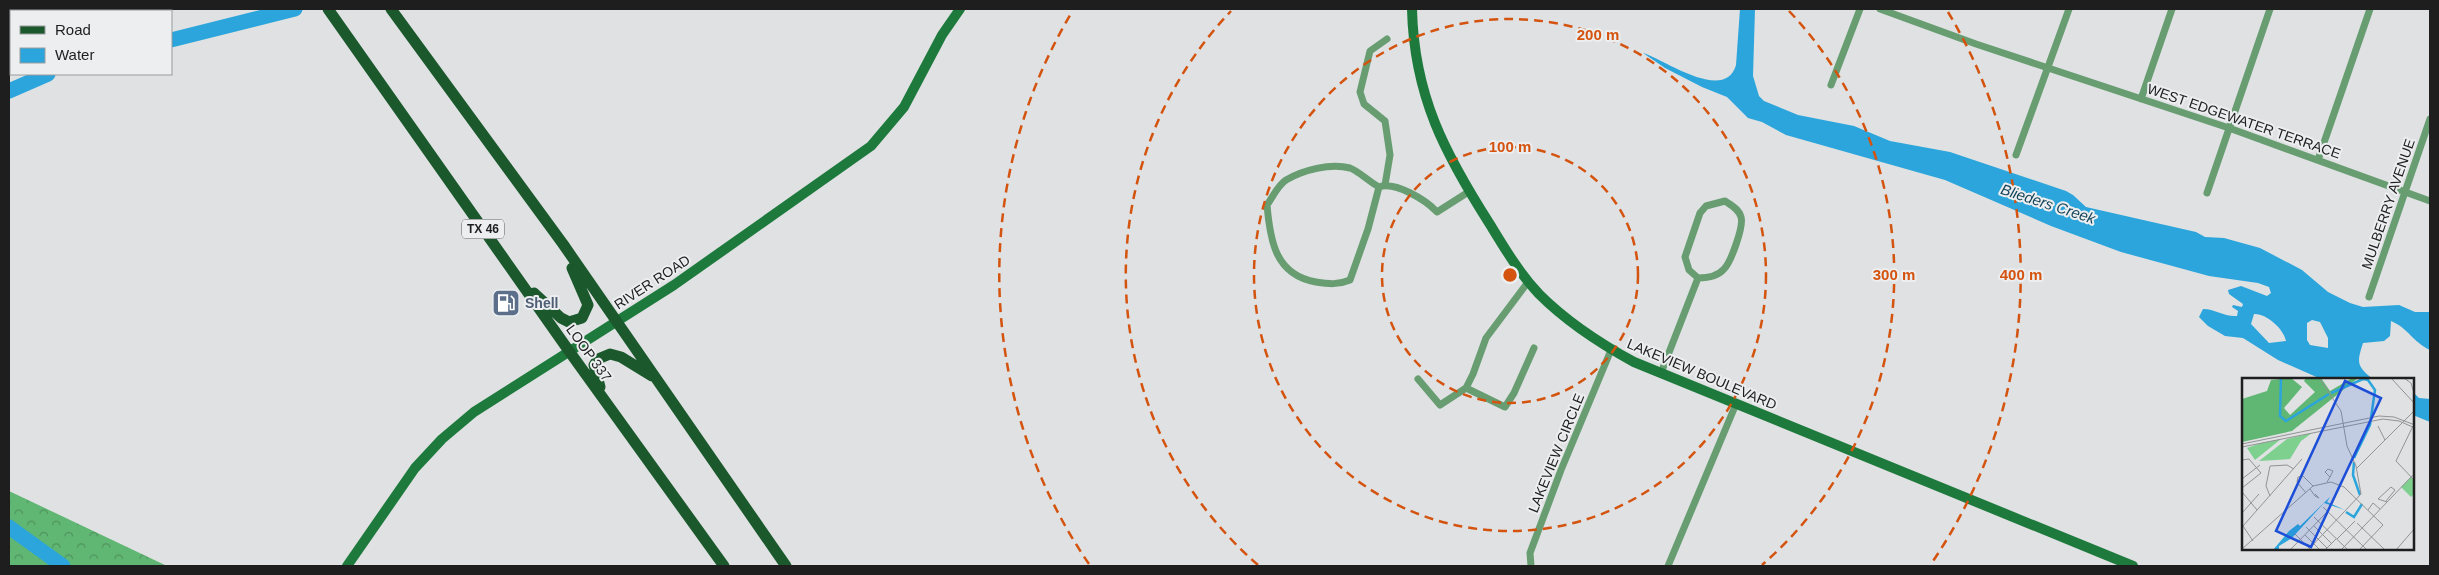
<svg xmlns="http://www.w3.org/2000/svg" width="2439" height="575" font-family="Helvetica,sans-serif">
<style>
.forest{fill:url(#forest-crowns)}
.water{fill:#2ba5db;fill-rule:evenodd}
.lines{fill:none;stroke-linecap:round;stroke-linejoin:round}
.river{stroke:#2ba5db;stroke-width:15}
.street{stroke:#689d72;stroke-width:7}
.secondary{stroke:#1d7a3c;stroke-width:10}
.primary{stroke:#1b592d;stroke-width:11}
.ring{fill:none;stroke:#d4530e;stroke-width:2.5;stroke-dasharray:9 6}
.labels{text-anchor:middle;stroke-width:4;stroke-linejoin:round;paint-order:stroke}
.shield{fill:#eceef0;stroke:#5c5c5e;stroke-width:1}
.shield-label{font-size:12px;font-weight:bold;fill:#1e1e1f}
.street-label{font-size:14px;fill:#1e1e1f;stroke:#eceef0}
.service-label{font-size:14px;font-weight:bold;fill:#4e5e75;stroke:#eceef0;text-anchor:start}
.water-label{font-size:15px;font-style:italic;fill:#15455b;stroke:#eceef0}
.inset-river{fill:none;stroke:#2ba5db;stroke-width:2.5}
.inset-road{fill:none;stroke:#929395;stroke-width:1}
.view{fill:#1d4ed8;fill-opacity:0.15;stroke:#1d4ed8;stroke-width:2.5}
.inset-edge{fill:none;stroke:#1e1e1f;stroke-width:2.5}
.centre{fill:#d4530e;stroke:#eceef0;stroke-width:2.5}
.ring-label{font-size:15px;text-anchor:middle;font-weight:bold;fill:#d4530e;stroke:#eceef0;stroke-width:4;stroke-linejoin:round;paint-order:stroke}
</style>
<defs>
<pattern id="forest-crowns" width="20" height="18" patternUnits="userSpaceOnUse" patternTransform="scale(1.25)"><rect width="20" height="18" fill="#60b673"/><path d="M2 6a3 3 0 1 1 6 0M12 15a3 3 0 1 1 6 0" fill="none" stroke="#4f935e"/></pattern>
</defs>
<rect width="100%" height="100%" fill="#dfe1e3"/>
<path class="forest" d="M9,491l158,75h-158z"/>
<path class="water" d="M1740,9h15l-2,67 6,20 5,5 34,14 56,11 36,15 60,11 116,39 7,4 13,12 110,25 9,5 19,1 36,10 42,22 26,22 22,11 13,4 36,-2 16,7h15v38c-17,-8 -22,-22 -39,-29l-1,15 -6,5 -21,2c-6,19 -7,23 10,36h-52l-43,-19 -35,-22 -18,-2 -17,-10 -9,-9 4,-8c12,0 21,8 34,7l1,-5 -6,-4 1,-2 9,2 1,-3 -14,-10 -1,-4 13,-4 26,10 4,-3 -2,-6 -11,-4 -49,-7 -88,-24 -70,-26 -106,-46 -159,-45 -24,-13 -14,-4 -21,-21 -25,-10 -37,-19 -22,-15c22,7 82,50 93,12zM2254,314c12,-1 30,15 32,27l-17,2 -18,-19zM2312,320l8,2 8,16v10l-18,-3 -3,-5v-17z
M2413,392l6,6 11,1v23l-17,-7z"/>
<g class="lines">
<path class="river" d="M171,40l124,-31
M9,91l39,-17
M9,527l54,39"/>
<path class="street" d="M1880,9l96,35 253,84 201,73
M1831,85l29,-76
M2141,99l31,-90
M2016,155l53,-146
M2318,160l52,-151
M1385,185l5,-30 -5,-34 -21,-17 -4,-12 10,-41 17,-12
M1379,187c-8,-4 -22,-17 -29,-19 -20,-5 -47,2 -64,12 -8,5 -14,18 -19,25 3,35 8,70 49,77 13,2 22,3 34,-2l18,-51 11,-42c16,-6 47,13 58,25l33,-21
M2207,193l63,-184
M2369,297l61,-178
M1661,373l37,-95c9,0 20,-2 26,-9 7,-7 20,-43 17,-52 -2,-8 -10,-12 -16,-16l-19,5 -6,7 -15,44 4,13 9,8
M1418,379l22,26 26,-17 7,-14 13,-36 42,-56
M1466,388l39,19 9,-14 20,-45
M1531,566l-1,-13 31,-83 50,-120
M1668,566l68,-162"/>
<path class="secondary" d="M1412,9c2,87 33,145 79,217 14,23 29,48 48,68 28,28 60,49 95,68l499,204
M347,566l68,-98 27,-29 32,-27 200,-127 197,-139 33,-39 38,-72 18,-26"/>
<path class="primary" d="M328,9l241,342 155,215
M391,9l172,235 223,322
M534,293l27,25 8,4 13,-4 6,-13 -16,-37
M600,387l-6,-22 4,-6 12,-5 11,3 31,19"/>
</g>
<g class="ring">
<circle cx="1510" cy="275" r="128"/>
<circle cx="1510" cy="275" r="256"/>
<path d="M1258 565A384 384 0 0 1 1231 11M1789 11A384 384 0 0 1 1762 565"/>
<path d="M1089 564A511 511 0 0 1 1072 12M1948 12A511 511 0 0 1 1931 564"/>
</g>
<defs>
<symbol id="fuel-square" viewBox="-11 -11 22 22"><rect x="-9" y="-9" width="18" height="18" rx="4" fill="#5c6f8a" stroke="#eceef0"/><path d="M-5.5-6h7V0h2V4h1.3V-2.5L3-4.5l.8-.8L6-3V5H2.5V1h-1V6h-7ZM-4.2-4.7v3.2H.2V-4.7Z" fill="#fff"/></symbol>
</defs>
<g fill-rule="evenodd">
<use href="#fuel-square" x="490" y="287" width="32" height="32"/>
</g>
<g class="labels">
<rect class="shield" x="462" y="219.5" width="42" height="19" rx="4"/>
<g class="shield-label">
<text x="483" y="233">TX 46</text>
</g>
<g class="street-label">
<text transform="translate(2244 121) rotate(19)" y="5">WEST EDGEWATER TERRACE</text>
<text transform="translate(2388 204) rotate(-71)" y="5">MULBERRY AVENUE</text>
<text transform="translate(652 282) rotate(-33)" y="5">RIVER ROAD</text>
<text transform="translate(589 353) rotate(54)" y="5">LOOP 337</text>
<text transform="translate(1702 374) rotate(23)" y="5">LAKEVIEW BOULEVARD</text>
<text transform="translate(1556 453) rotate(-68)" y="5">LAKEVIEW CIRCLE</text>
</g>
<g class="service-label">
<text x="525" y="308">Shell</text>
</g>
<g class="water-label">
<text transform="translate(2048 204) rotate(18)" y="5">Blieders Creek</text>
</g>
</g>
<g transform="translate(2242 378)">
<rect width="172" height="172" fill="#dfe1e3"/>
<path d="M70,55l-11,8 -11,18 -31,2 28,-22zM39,61l-26,21 -8,-12 14,-5z" fill="#7dd08e"/>
<path d="M49,0l11,9 -18,21 6,7 25,-23 -11,-11 2,-3h15l9,13 22,-13h6l-66,53 -50,11v-43l25,-8 4,-11z" fill="#60b673"/>
<path d="M169,99l3,4v13l-3,3 -10,-10z" fill="#7dd08e"/>
<path d="M88,119l-3,5 18,8 -21,-7 -32,35 -13,8v4h-6l16,-19 9,-7 2,2z" fill="#2ba5db"/>
<path class="inset-river" d="M39,0l-1,38 6,5 43,-27M89,15l32,-14 5,1 7,10 -5,35 -16,33M112,84l-1,13 7,20M104,134l8,5 8,-13"/>
<path class="inset-road" d="M149,0l24,26M162,0l7,5 2,7M136,48l7,14M171,48l-17,35 19,20M0,66l137,-28 15,1 21,8M0,69l141,-28 16,2 16,7M0,82l7,-1 12,14 -19,15M115,90l58,-58M0,101l18,-14M85,104l3,-5 -5,-5 3,-3 5,2 -3,6M68,111l5,7 4,2 -4,-4M0,114l15,18M64,115l-9,-11 1,-5 5,-1 10,10M28,118l-4,-10 4,-20 17,-1 7,4M144,123l9,-11 -4,-3 -13,12 9,3M81,129l44,43M126,132l5,-7 7,6M0,135l17,-19M72,139l34,33M115,145l28,27M1,148l59,-67M1,148l10,15M72,148l17,17M64,149l21,21M53,156l16,16M63,157l15,15M95,161l18,-18M0,171l71,-63 18,-4 13,5 39,38 -24,25M48,172l37,-38M66,172l53,-56 -5,-28 -9,-20 -6,-35 -22,-33M83,172l11,-11M99,172l74,-77M154,172l19,-22"/>
<path class="view" d="M103,3l36,17 -70,149 -35,-16z"/>
<rect width="172" height="172" class="inset-edge"/>
</g>
<circle cx="1510" cy="275" r="8" class="centre"/>
<g class="ring-label">
<text x="1598" y="40">200 m</text>
<text x="1510" y="152">100 m</text>
<text x="1894" y="280">300 m</text>
<text x="2021" y="280">400 m</text>
</g>
<rect width="2439" height="575" fill="none" stroke="#1e1e1f" stroke-width="20"/>
<rect x="10" y="10" width="162" height="65" fill="#eceef0" stroke="#9a9b9c"/>
<rect x="20" y="26" width="25" height="8" fill="#1b592d" stroke="#9a9b9c"/>
<text x="55" y="35" font-size="15" fill="#1e1e1f">Road</text>
<rect x="20" y="48" width="25" height="15" fill="#2ba5db" stroke="#9a9b9c"/>
<text x="55" y="60" font-size="15" fill="#1e1e1f">Water</text>
</svg>
